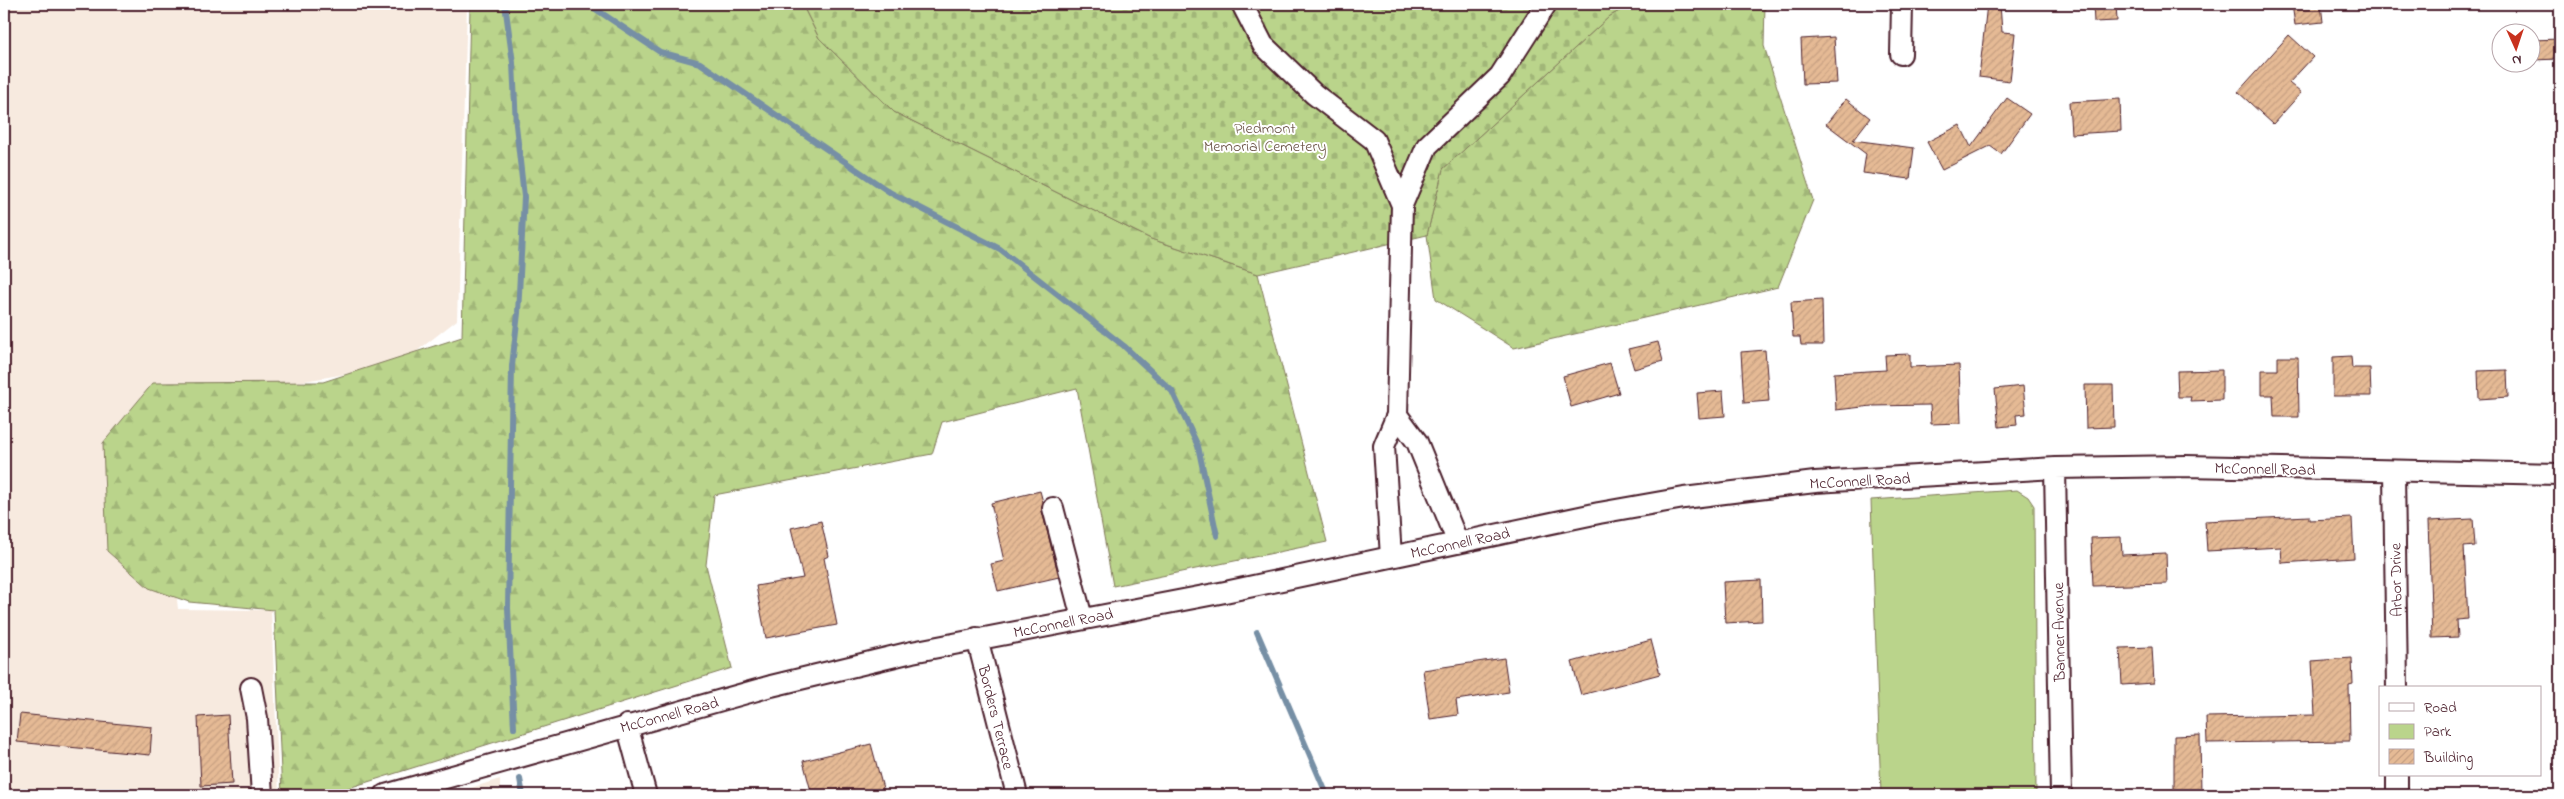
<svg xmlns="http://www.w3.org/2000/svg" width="2564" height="799" font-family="'Indie Flower',sans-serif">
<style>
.built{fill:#f7eadf}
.green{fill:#bad48b;stroke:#827a5b}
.forest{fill:url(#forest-firs);stroke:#827a5b}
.cemetery{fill:url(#cemetery-stones);stroke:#827a5b}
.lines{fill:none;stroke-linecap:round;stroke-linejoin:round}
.stream{stroke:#768fa5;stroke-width:6}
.building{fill:url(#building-hatch);stroke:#4a1f2b}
.minor-casing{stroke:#4a1f2b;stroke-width:24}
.minor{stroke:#fff;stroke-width:20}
.labels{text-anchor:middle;stroke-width:4;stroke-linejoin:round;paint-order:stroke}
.park-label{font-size:16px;fill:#6c5548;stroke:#fff}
.street-label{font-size:16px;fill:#4a1f2b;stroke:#fff}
</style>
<defs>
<pattern id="forest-firs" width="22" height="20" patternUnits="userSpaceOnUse" patternTransform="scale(1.25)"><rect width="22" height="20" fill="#bad48b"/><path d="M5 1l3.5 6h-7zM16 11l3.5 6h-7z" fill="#a1b678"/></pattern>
<pattern id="cemetery-stones" width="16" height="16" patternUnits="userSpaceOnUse" patternTransform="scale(1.25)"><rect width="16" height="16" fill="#bad48b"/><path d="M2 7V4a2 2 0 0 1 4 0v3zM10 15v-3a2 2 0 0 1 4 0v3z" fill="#a1b678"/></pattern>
<pattern id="building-hatch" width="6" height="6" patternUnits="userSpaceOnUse" patternTransform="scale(1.25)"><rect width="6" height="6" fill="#e5ba95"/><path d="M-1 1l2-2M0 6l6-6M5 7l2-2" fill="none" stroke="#c69f81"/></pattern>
</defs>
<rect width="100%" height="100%" fill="#fff"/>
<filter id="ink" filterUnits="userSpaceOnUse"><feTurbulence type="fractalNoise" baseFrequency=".02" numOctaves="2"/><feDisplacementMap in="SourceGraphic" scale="10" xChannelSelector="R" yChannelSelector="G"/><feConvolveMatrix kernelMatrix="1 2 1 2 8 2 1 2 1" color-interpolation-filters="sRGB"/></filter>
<g filter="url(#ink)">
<path class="built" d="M4,4h463l-10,316 -58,45 -243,41 22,203 93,1 8,185h-275z
M500,779v16h-52z"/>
<path class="green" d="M2017,490l11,7 6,9 2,289h-155l-10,-295z"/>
<path class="forest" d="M426,4h376l17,34 75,74 257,127 107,35 69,268 -214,44 -36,-198 -135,34 -10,32 -218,41 -8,70 26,103 -406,127h-44l-8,-185 -85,-8 -40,-14 -42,-37 -4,-108 50,-60 170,-1 139,-45 8,-329z
M1632,4h133l-1,42 49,154 -35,87 -264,61 -78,-49 -9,-64 16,-66 167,-153z"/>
<path class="cemetery" d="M802,4h830l-22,12 -167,153 -16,66 -169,39 -107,-35 -257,-127 -75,-74z"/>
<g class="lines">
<path class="stream" d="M505,4l8,59 3,62 8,72 -6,116 -6,53 -4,242 6,120
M588,4l72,48 40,11 191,130 109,56 124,97 48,45 26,55 19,90
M1257,632l70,163
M520,779l3,16"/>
</g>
<path class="building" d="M1987,4h13l2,28 13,1 -5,48 -31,-4z
M2093,4h23l1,17 -23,1z
M2292,4h29l2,18 -28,3z
M2289,35l24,22 -24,26 12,10 -28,31 -35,-32z
M1834,37l3,46 -34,1 -2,-45z
M2560,39v20l-28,1v-20z
M2007,98l23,16 -29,40 -11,-8 -48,24 -15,-28 33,-17 11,22z
M1846,99l24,19 -17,22 61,8 -4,31 -47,-6 3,-19 -40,-30z
M2120,99l1,32 -50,3 -2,-32z
M1822,300l1,45h-22l-1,-8h-7l-2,-35z
M1658,342l5,19 -29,8 -6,-20z
M1765,350l4,51 -25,2 -3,-51z
M1910,354v13l49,-2 2,58 -30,1 -1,-19 -58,1 -36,4 -2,-37 52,-3 -1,-15z
M2351,356l1,12h18l1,28h-38v-39z
M2278,357h20l1,60h-25l-1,-22h-11v-25h16z
M1610,363l9,30 -48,14 -8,-31z
M2222,370v30l-32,1 1,-4h-13l-1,-26z
M2507,370l1,27 -29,2 -1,-28z
M2085,385h28l1,42 -28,1z
M2023,386l3,28 -10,1 1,10 -18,2 -4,-38z
M1723,391l2,25 -26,2 -2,-25z
M1040,491l3,11 -1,9 17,66 -61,14 -7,-27 13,-3 -13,-58z
M2309,516v4l43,-2 2,40 -72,5 -1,-16 -74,4 -2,-30z
M2473,519l2,27 -11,1 4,72 -11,1 1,17 -26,1 -4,-117z
M821,521l8,35 -5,2 13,67 -71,13 -10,-52 47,-8 -12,-50z
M2121,537l1,18 44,-2 1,31 -74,2 -2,-48z
M1761,580l1,41 -37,2 -2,-41z
M1651,640l9,34 -79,21 -9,-33z
M2152,647l2,36 -32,2 -2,-37z
M1504,658l5,34 -53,8 2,15 -28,4 -7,-49z
M2352,658l1,26 -4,1 1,56 -143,2 -1,-26 109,-2 -3,-54z
M20,714l132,13 -2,28 -133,-13z
M228,715l4,69 -31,2 -3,-69z
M2200,735l1,59h-27v-58z
M871,744l13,48 -14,3h-58l-9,-34z"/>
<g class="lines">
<defs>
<path id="minor" d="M1242,4l21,41 51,49 60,46 28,65
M1901,54l1,-50
M1397,415l20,27 41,101
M2055,468l6,327
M2394,471l3,217
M1053,508l29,110
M1391,557l-7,-111 13,-31 5,-210 25,-59 73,-70 46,-72
M977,638l40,157
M251,688l6,30 5,77
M627,725l19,70
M2397,775v20
M385,795l386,-109 141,-34 313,-60 374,-79 85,-15 131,-16 240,-14 131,-2 374,8"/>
</defs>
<use href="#minor" class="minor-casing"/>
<use href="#minor" class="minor"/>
</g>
</g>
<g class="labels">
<g class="park-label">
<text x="1265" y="133">Piedmont<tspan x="1265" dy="18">Memorial Cemetery</tspan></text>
</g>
<g class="street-label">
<text transform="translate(2265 468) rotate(1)" y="6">McConnell Road</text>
<text transform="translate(1860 480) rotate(-3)" y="6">McConnell Road</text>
<text transform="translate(1460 542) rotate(-12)" y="6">McConnell Road</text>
<text transform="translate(2395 580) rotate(-91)" y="6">Arbor Drive</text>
<text transform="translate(1063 622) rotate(-11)" y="6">McConnell Road</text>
<text transform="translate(2058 632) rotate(-91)" y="6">Banner Avenue</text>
<text transform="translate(669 714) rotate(-15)" y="6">McConnell Road</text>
<text transform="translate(997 717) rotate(76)" y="6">Borders Terrace</text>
</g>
</g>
<rect width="2564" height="799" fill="none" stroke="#fff" stroke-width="20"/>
<rect x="10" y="10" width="2544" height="779" fill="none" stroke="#4a1f2b" stroke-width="2" filter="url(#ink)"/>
<rect x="2379" y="686" width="162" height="90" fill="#ffffff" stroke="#b7a5aa"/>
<rect x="2389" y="703" width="25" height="8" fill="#ffffff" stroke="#b7a5aa"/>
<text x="2424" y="712" font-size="15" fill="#4a1f2b">Road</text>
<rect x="2389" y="724" width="25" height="15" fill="#bad48b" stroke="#b7a5aa"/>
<text x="2424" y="736" font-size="15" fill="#4a1f2b">Park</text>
<rect x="2389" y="749" width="25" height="15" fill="url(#building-hatch)" stroke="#b7a5aa"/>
<text x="2424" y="762" font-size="15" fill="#4a1f2b">Building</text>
<g transform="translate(2516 48) rotate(177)"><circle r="24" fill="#ffffff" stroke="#b7a5aa"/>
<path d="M0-4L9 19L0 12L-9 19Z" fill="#c8321e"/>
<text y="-8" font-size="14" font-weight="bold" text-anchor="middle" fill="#4a1f2b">N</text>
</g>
</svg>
